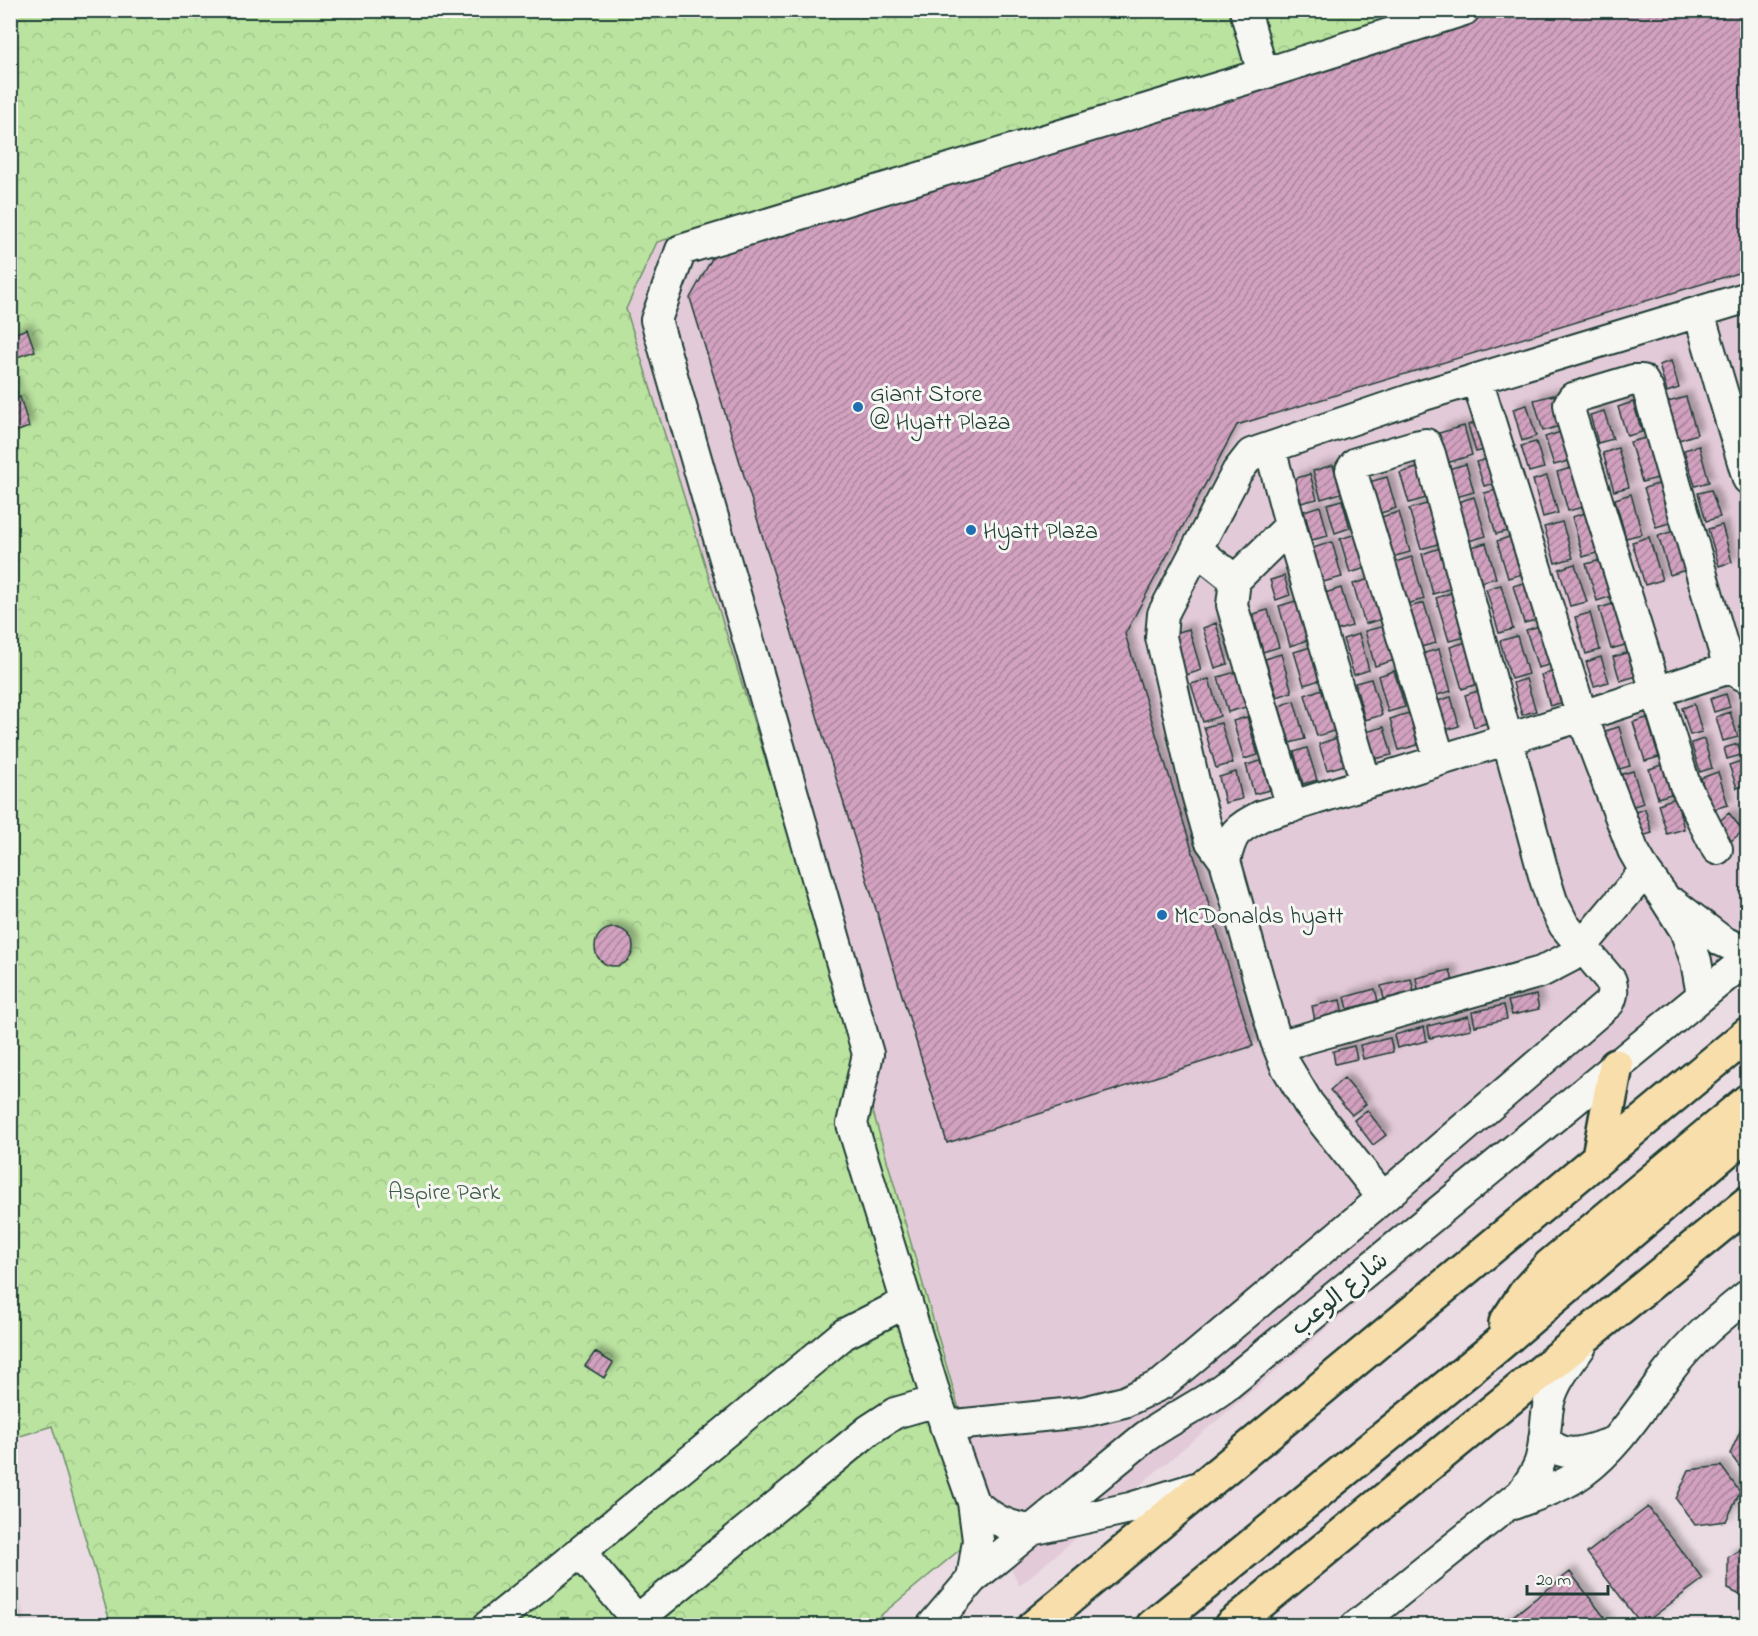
<svg xmlns="http://www.w3.org/2000/svg" width="1758" height="1636" font-family="'Indie Flower','Playpen Sans Arabic',sans-serif">
<style>
.built{fill:#e3cad8}
.park{fill:url(#park-crowns);stroke:#6c906a;stroke-width:1.5}
.building{fill:url(#building-hatch);stroke:#1f3d34;stroke-width:1.5;filter:url(#shadow)}
.lines{fill:none;stroke-linecap:round;stroke-linejoin:round}
.minor-casing{stroke:#1f3d34;stroke-width:34}
.major-casing{stroke:#1f3d34;stroke-width:38}
.minor{stroke:#f6f6f2;stroke-width:30}
.major{stroke:#f8deab;stroke-width:33}
.poi-dot{fill:#1f6fb2;stroke:#f6f6f2;stroke-width:2}
.labels{text-anchor:middle;stroke-width:6;stroke-linejoin:round;paint-order:stroke}
.poi-label{font-size:24px;fill:#1f3d34;stroke:#f6f6f2;text-anchor:start}
.park-label{font-size:24px;fill:#3e5e49;stroke:#f6f6f2}
.street-label{font-size:24px;fill:#1f3d34;stroke:#f6f6f2}
</style>
<defs>
<pattern id="park-crowns" width="20" height="18" patternUnits="userSpaceOnUse" patternTransform="scale(1.5)"><rect width="20" height="18" fill="#bae39f"/><path d="M2 6a3 3 0 1 1 6 0M12 15a3 3 0 1 1 6 0" fill="none" stroke="#9fc48a"/></pattern>
<pattern id="building-hatch" width="6" height="6" patternUnits="userSpaceOnUse" patternTransform="scale(1.5)"><rect width="6" height="6" fill="#d1a1bf"/><path d="M-1 1l2-2M0 6l6-6M5 7l2-2" fill="none" stroke="#a9849c"/></pattern>
<filter id="shadow"><feDropShadow dx="5.5" dy="-5.5" stdDeviation="3" flood-color="#0004"/></filter>
</defs>
<rect width="100%" height="100%" fill="#ebdce3"/>
<filter id="ink" filterUnits="userSpaceOnUse"><feTurbulence type="fractalNoise" baseFrequency=".0167" numOctaves="2"/><feDisplacementMap in="SourceGraphic" scale="12" xChannelSelector="R" yChannelSelector="G"/><feConvolveMatrix kernelMatrix="1 2 1 2 8 2 1 2 1" color-interpolation-filters="sRGB"/></filter>
<g filter="url(#ink)">
<path class="built" d="M1419,11h328v966l-728,609 -27,-63 -366,-1214 31,-67z"/>
<path class="park" d="M11,11h1408l-762,231 -31,67 230,744 136,470 -123,102h-758l-59,-199 -41,13z"/>
<path class="building" d="M1493,10h255v260l-511,155 -112,209 128,412 -306,97 -257,-845 29,-52z
M27,329l8,22 -18,6 -7,-22z
M1748,335v22l-6,-20z
M1671,361l8,27 -12,4 -8,-27z
M10,374l7,19 -7,2z
M1554,395l9,30 -20,6 -9,-31z
M20,397l9,30 -19,7v-34z
M1686,397l11,37 -18,6 -11,-38z
M1633,402l9,30 -15,4 -9,-29z
M1527,405l9,31 -14,5 -9,-32z
M1604,411l9,28 -15,4 -8,-28z
M1485,420l8,28 -17,4 -8,-27z
M1464,426l8,29 -25,8 -8,-30z
M1564,431l8,29 -18,5 -9,-28z
M1646,438l12,40 -16,4 -12,-40z
M1536,442l8,26 -15,4 -8,-26z
M1699,446l10,36 -14,4 -11,-36z
M1618,448l11,39 -15,4 -11,-38z
M1494,457l7,25 -17,4 -8,-24z
M1466,464l8,28 -18,5 -8,-28z
M1333,465l8,28 -20,6 -8,-28z
M1575,467l12,39 -19,5 -11,-39z
M1417,468l9,30 -17,5 -9,-30z
M1310,474l7,25 -16,4 -7,-24z
M1547,476l11,37 -15,4 -10,-37z
M1387,477l9,31 -18,6 -9,-32z
M1662,483l11,39 -17,5 -12,-39z
M1501,489l12,41 -17,4 -12,-41z
M1711,490l9,27 -14,4 -8,-28z
M1631,494l11,40 -16,4 -11,-39z
M1474,497l12,39 -17,5 -11,-39z
M1342,500l8,28 -15,5 -8,-29z
M1430,503l11,40 -20,6 -12,-40z
M1320,506l8,30 -16,4 -8,-29z
M1399,512l11,40 -18,5 -11,-40z
M1589,512l11,40 -17,5 -11,-40z
M1562,522l11,36 -18,5 -11,-36z
M1722,525l10,37 -13,4 -11,-37z
M1674,531l12,39 -16,5 -12,-39z
M1356,534l10,34 -16,5 -10,-34z
M1515,535l11,38 -18,5 -11,-37z
M1649,537l13,43 -17,5 -13,-43z
M1332,542l10,35 -19,5 -10,-34z
M1486,543l10,35 -15,4 -10,-35z
M1440,548l12,40 -19,6 -11,-40z
M1412,557l12,42 -17,5 -12,-42z
M1601,560l11,36 -15,5 -11,-37z
M1575,564l12,38 -17,4 -11,-37z
M1284,576l6,19 -14,5 -6,-20z
M1370,579l12,40 -17,5 -12,-40z
M1530,581l11,38 -17,4 -11,-37z
M1501,585l12,44 -14,4 -13,-44z
M1341,588l11,38 -17,5 -10,-38z
M1453,592l13,45 -17,4 -13,-43z
M1296,601l12,39 -18,6 -11,-40z
M1620,602l12,41 -21,6 -12,-41z
M1424,603l12,40 -15,4 -12,-40z
M1268,610l11,37 -16,5 -10,-38z
M1590,613l10,37 -14,4 -11,-37z
M1216,623l12,41 -13,4 -12,-40z
M1543,625l12,38 -17,5 -12,-38z
M1385,626l10,34 -20,6 -10,-35z
M1189,629l12,41 -17,6 -12,-42z
M1359,634l10,36 -15,5 -11,-36z
M1517,636l11,38 -17,5 -11,-38z
M1466,642l12,42 -16,5 -12,-42z
M1311,647l9,33 -16,5 -10,-33z
M1439,649l12,42 -17,5 -13,-42z
M1633,651l7,24 -20,6 -7,-24z
M1281,654l11,38 -15,5 -12,-38z
M1601,657l8,25 -15,4 -8,-24z
M1394,671l11,36 -17,5 -10,-36z
M1555,671l9,31 -14,4 -9,-31z
M1236,672l10,35 -18,5 -10,-35z
M1209,679l11,37 -17,6 -12,-38z
M1371,679l11,36 -17,5 -10,-37z
M1526,679l10,32 -14,4 -9,-32z
M1322,689l12,42 -17,5 -12,-41z
M1481,690l9,32 -16,5 -9,-32z
M1726,694l4,13 -16,5 -4,-13z
M1451,697l8,29 -13,4 -9,-29z
M1294,701l11,38 -15,4 -11,-37z
M1694,704l8,28 -12,3 -8,-27z
M1730,712l8,25 -15,4 -7,-24z
M1409,713l9,32 -19,5 -9,-31z
M1247,717l11,38 -14,4 -11,-38z
M1647,718l12,39 -14,4 -12,-39z
M1221,723l12,40 -17,5 -12,-41z
M1384,727l8,28 -18,4 -8,-27z
M1619,727l11,39 -14,4 -11,-39z
M1337,738l8,27 -18,5 -8,-26z
M1704,739l8,29 -12,4 -9,-29z
M1738,744l3,11 -14,4 -3,-11z
M1307,748l10,32 -14,4 -9,-32z
M1744,760l4,13v12l-11,3 -8,-23z
M1261,761l9,29 -16,4 -8,-29z
M1662,765l9,29 -13,4 -9,-29z
M1633,771l10,32 -14,5 -10,-33z
M1236,772l6,27 -17,4 -6,-26z
M1718,772l10,33 -18,5 -9,-32z
M1676,798l8,31 -17,5 -9,-30z
M1748,801v11l-6,-6z
M1645,809l7,24 -13,4 -7,-24z
M1729,813l14,18 -12,10 -15,-17z
M595 947a19 19 0 1 1 38 0a19 19 0 1 1-38 0Z
M1450,970l3,11 -35,8 -2,-11z
M1411,979l3,13 -30,7 -3,-13z
M1375,989l3,12 -30,8 -3,-12z
M1536,995l3,14 -27,6 -4,-14z
M1340,1000l3,14 -28,7 -3,-15z
M1504,1005l3,14 -32,7 -3,-14z
M1468,1016l3,13 -41,9 -2,-12z
M1424,1027l3,14 -30,7 -3,-13z
M1390,1038l3,14 -30,7 -3,-14z
M1354,1046l3,13 -22,5 -2,-13z
M1344,1078l22,26 -14,11 -22,-25z
M1367,1110l19,25 -13,10 -19,-25z
M595,1352l18,11 -9,15 -19,-12z
M1743,1425h5v53l-18,-24z
M1721,1466l19,26 -14,29 -31,4 -19,-26 13,-29z
M1648,1507l55,72 -61,46 -55,-72z
M1748,1545v54l-20,-10v-32z
M1570,1572l38,50 -4,4h-104z
M10,1608l5,18h-5z"/>
<g class="lines">
<defs>
<path id="minor" d="M1245,10l18,64
M1699,313l49,166
M1477,380l105,336 51,134 12,21 19,26 21,33 11,31 6,34
M1270,448l25,95 71,240
M1290,526l-55,54 -3,25 60,202
M1197,550l38,30
M1717,849l-32,-64 -114,-369 -2,-12 4,-6 60,-18h9l6,10 81,278 19,10
M1225,861c7,-29 10,-31 36,-45l321,-100 166,-54
M1674,904l48,37 26,12
M1278,1046l263,-74 29,-15 12,-11 63,-75
M1383,1198l-75,-95 -22,-37 -10,-25 -51,-180 -15,-21 -13,-46 -36,-157 2,-23 74,-142 14,-18 173,-59 324,-98
M945,1426l138,-14 41,-10 38,-18 221,-186 226,-195c4,-8 4,-13 2,-22l-47,-56 -12,-24 -7,-22 -115,-425 -4,-10 -11,2 -59,17 -5,7 89,290
M1544,1439c22,23 41,12 67,4
M973,1502c17,16 34,25 58,28l99,-22 72,-22
M1513,1504c24,-9 50,-17 70,-32 36,-27 59,-66 86,-101 22,-30 50,-53 79,-76
M580,1552l57,68
M972,1579l6,-39 -5,-38 -36,-101 -85,-277 16,-70 -212,-734 25,-70 582,-176 201,-64
M488,1626l92,-74 264,-218 63,-32
M630,1626l239,-196 26,-17 42,-12
M932,1626l40,-47 173,-142c26,-19 55,-31 81,-51l522,-428
M1356,1626l165,-132c8,-11 17,-23 20,-36 5,-19 4,-38 8,-56 5,-21 20,-39 32,-56"/>
<path id="major" d="M1599,1156l17,-90
M1506,1323l21,-32 23,-25 198,-165
M1035,1626l713,-592
M1153,1626l338,-275 257,-219
M1231,1626l517,-423"/>
</defs>
<use href="#minor" class="minor-casing"/>
<use href="#major" class="major-casing"/>
<use href="#minor" class="minor"/>
<use href="#major" class="major"/>
</g>
</g>
<g class="poi-dot">
<circle cx="858" cy="407" r="6"/>
<circle cx="971" cy="530" r="6"/>
<circle cx="1162" cy="915" r="6"/>
</g>
<g class="labels">
<g class="poi-label">
<text x="870" y="401">Giant Store<tspan x="870" dy="28">@ Hyatt Plaza</tspan></text>
<text x="983" y="538">Hyatt Plaza</text>
<text x="1174" y="923">McDonalds hyatt</text>
</g>
<g class="park-label">
<text x="444" y="1199">Aspire Park</text>
</g>
<g class="street-label">
<text transform="translate(1339 1293) rotate(-39)" y="8">شارع الوعب</text>
</g>
</g>
<rect width="1758" height="1636" fill="none" stroke="#f6f6f2" stroke-width="36"/>
<rect x="18" y="18" width="1722" height="1600" fill="none" stroke="#1f3d34" stroke-width="2" filter="url(#ink)"/>
<path d="M1527 1585v9h81v-9" fill="none" stroke="#1f3d34" stroke-width="3"/>
<text x="1536" y="1585" font-size="18" fill="#1f3d34" stroke="#f6f6f2" stroke-width="4.5" paint-order="stroke">20 m</text>
</svg>
